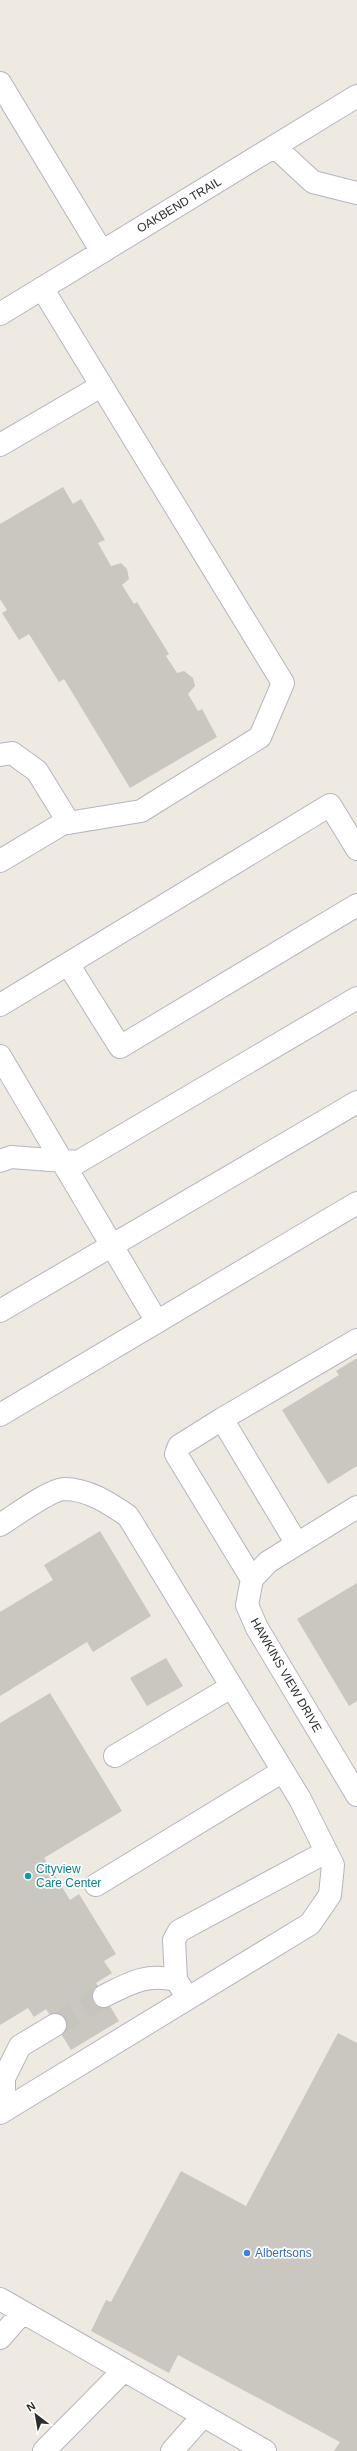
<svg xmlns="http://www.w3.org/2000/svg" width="357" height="2451" font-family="Arial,sans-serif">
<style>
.building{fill:#cac6c0}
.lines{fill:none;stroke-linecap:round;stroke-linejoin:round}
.minor-tunnel{stroke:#c7c4bd;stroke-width:22;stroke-dasharray:22 11;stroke-linecap:butt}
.minor-casing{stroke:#b4b5c0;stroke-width:24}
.minor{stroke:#fff;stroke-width:22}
.culture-dot{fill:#0f9aa8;stroke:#fff;stroke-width:1.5}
.shop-dot{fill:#3f7fe0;stroke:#fff;stroke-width:1.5}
.labels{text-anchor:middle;stroke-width:3.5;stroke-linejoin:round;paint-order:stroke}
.street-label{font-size:12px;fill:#2d2d2d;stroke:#fff}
.culture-label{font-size:12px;fill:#0d838f;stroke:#fff;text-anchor:start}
.shop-label{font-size:12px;fill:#366cbe;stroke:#fff;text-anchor:start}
</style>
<rect width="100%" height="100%" fill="#eeeae1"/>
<path class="building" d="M63,487l10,17 8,-5 24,41 -7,3 13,23 10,-3 6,6 2,10 -7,6 12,19 3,-2 32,52 -3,2 11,17 7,-2 9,7 2,8 -7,8 10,17 4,-2 15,28 -87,51 -66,-109 -5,3 -30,-48 -10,6 -17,-27 5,-3 -7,-11v-75z
M357,1358v108l-29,18 -46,-74 57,-35 -3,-4z
M100,1531l51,85 -58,36 -6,-10 -87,54v-84l53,-32 -9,-15z
M357,1583v118l-8,5 -52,-87z
M166,1658l17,28 -36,20 -17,-28z
M50,1693l72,118 -78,47 26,42 9,-6 37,60 -12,7 8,12 -16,10 23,38 -48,29 -25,-41 -12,8 -6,-9 -28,17v-302z
M338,2033l19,10v408h-23l6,-9 -162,-87 -9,18 -78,-42 15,-31 5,2 70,-131 65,35z"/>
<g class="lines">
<path class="minor-tunnel" d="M55,2025l49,-29"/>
<defs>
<path id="minor" d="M0,83l102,169
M275,147l38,35 44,11
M0,314l357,-218
M0,445l101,-59
M0,755l12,-2 25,18 32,52
M0,861l62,-37 79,-13 119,-74 23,-54 -241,-395
M68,964l52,83 237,-142
M0,1005l330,-200 27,44
M0,1056l157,266
M0,1161l11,-4 67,5 279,-164
M0,1311l357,-209
M0,1415l357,-212
M222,1419l135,-79
M357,1507l-89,55 -16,17 -5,26 10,23 100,167
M0,1525c13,-8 49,-35 64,-36 24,0 45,14 64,27l172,283 33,66 -3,30 -20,29 -310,189
M252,1579l-76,-125 3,-8 43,-27 75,125
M115,1756l116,-69
M96,1885l187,-114
M176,1980l-2,-40 5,-9 147,-79
M104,1996c26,-13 42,-23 72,-16l8,12
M4,2110v-32l16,-32 35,-21
M0,2299l265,152
M0,2338l23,-26
M44,2451l80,-81
M172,2451l31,-35"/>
</defs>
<use href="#minor" class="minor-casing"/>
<use href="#minor" class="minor"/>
</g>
<circle class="culture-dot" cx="28" cy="1876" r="4"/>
<circle class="shop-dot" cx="247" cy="2253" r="4"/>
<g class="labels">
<g class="street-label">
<text transform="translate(179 205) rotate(-31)" y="4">OAKBEND TRAIL</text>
<text transform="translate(286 1675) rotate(60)" y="4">HAWKINS VIEW DRIVE</text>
</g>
<g class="culture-label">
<text x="36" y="1873">Cityview<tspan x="36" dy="14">Care Center</tspan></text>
</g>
<g class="shop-label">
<text x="255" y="2257">Albertsons</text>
</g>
</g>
<g transform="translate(36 2415) rotate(329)" stroke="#ffffff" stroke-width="3" paint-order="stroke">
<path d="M0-3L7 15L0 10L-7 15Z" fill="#2d2d2d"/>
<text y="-6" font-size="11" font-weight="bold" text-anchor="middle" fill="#2d2d2d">N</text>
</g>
</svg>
